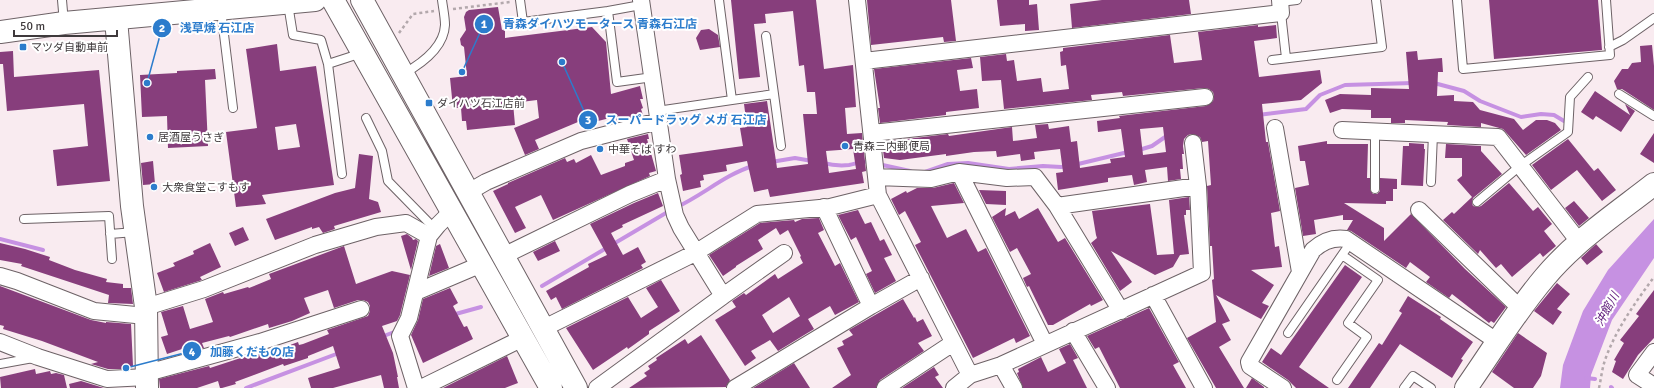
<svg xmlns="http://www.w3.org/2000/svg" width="1654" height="388" font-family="Signika,'Noto Sans JP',sans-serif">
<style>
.water{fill:#c691e2}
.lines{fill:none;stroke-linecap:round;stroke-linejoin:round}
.stream{stroke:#c691e2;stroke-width:4}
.building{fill:#873e7c;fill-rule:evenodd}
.lane-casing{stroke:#6d6266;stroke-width:10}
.street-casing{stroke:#6d6266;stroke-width:18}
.secondary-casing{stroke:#6d6266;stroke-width:24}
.path{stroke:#b3a8ac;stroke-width:2.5;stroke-dasharray:3 3;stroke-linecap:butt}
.lane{stroke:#fff;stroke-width:8}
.street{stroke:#fff;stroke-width:16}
.secondary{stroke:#fff;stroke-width:22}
.poi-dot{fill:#2c7ccc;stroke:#fff;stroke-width:1.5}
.labels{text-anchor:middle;stroke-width:4;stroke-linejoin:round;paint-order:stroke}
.poi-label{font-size:11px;fill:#3f3a3c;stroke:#fff;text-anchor:start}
.water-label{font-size:12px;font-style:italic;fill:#5e1b7b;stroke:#fff}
.leader{fill:none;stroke:#2c7ccc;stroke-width:1.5}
.callout-dot{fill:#2c7ccc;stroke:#fff;stroke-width:1.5}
.mark-label{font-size:12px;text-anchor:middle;font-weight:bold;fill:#fff}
.callout-label{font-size:12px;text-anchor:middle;font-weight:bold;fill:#2c7ccc;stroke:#fff;stroke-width:4;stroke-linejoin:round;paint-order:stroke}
</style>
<rect width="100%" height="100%" fill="#f9ebf0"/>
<path class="water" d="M1654,219v39l-42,62 -21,55 -1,13h-30l3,-23 20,-54 25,-41z"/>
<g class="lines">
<path class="stream" d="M1434,83l30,8 16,10 41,16 20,-3 13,1 10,6
M1258,115l48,-6 14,-14 25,-10 68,-2
M1139,150l13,-4 16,-11
M771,162l24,-4 17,3
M823,163c8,2 17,3 26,2 7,-1 14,-5 22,-3
M878,164l32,7
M1074,165l54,-13
M925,172l23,-8 20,-1 41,6 34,-3 18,1 7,-1
M677,207c26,-12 49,-33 76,-41
M0,239l43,11
M542,286l129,-76
M452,315l29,-8
M381,337l16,-6
M1586,378l9,1
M1611,387l1,1
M246,388l93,-35"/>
</g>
<path class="building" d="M731,0h85l8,69 29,-4 3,42 -11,1 2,26 15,-1 4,38 -4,1 2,11 -94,14 -2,-8 -14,3 -7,-31 -21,4 1,6 -24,4 1,5 -4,1 1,6 -18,4 -3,-16 2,-1 -3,-19 64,-9 -3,-18 7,-1 -3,-23 23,-3 10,67 31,-4 -5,-50h14l-2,-22h-8l-3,-27 -5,1 -6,-55 -28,3 1,9 -12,1 6,53 -21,2zM853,149l3,20 -27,4 -3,-22z
M867,0h84l5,41 -12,1 -1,-5 -72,8z
M997,0h32v5l8,-1 2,26 -14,1v-7l-25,2z
M1102,0h87l2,14 -119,14 -2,-24z
M1489,0h109l4,50 -108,9z
M498,7l4,23 3,-1v9l87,-11 14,15 5,52 29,-8 3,13h-3l3,9 -2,1 2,6 -31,8 -2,-5 -12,3 -1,-4 -19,5 -43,18 4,9 -14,6 -11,-27 25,-10 -2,-18 -24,3 2,22 -48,5 -1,-9h-4l-1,-13h-8l-3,-30 17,-2 -3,-29 -3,-2 -1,-6 6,-9 -2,-13 2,-5 3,-2z
M1258,25v2l18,-2 1,13 -23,3 5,36 61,-7 2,13 -21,17 -39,4 4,38h2l12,69 -9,2 4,34 4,-1 3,21 -31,3 23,15 -12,18 7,3 -8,13 -45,-24 14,26 -8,3 9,16 -12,7 25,41h-28l-29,-50 29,-16 -4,-42 2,-1 -2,-33h-2l-3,-60 4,-1 -3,-44 -6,1 -2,-5 -8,-3 -4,1 -4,4 -1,7 1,8h-2l1,15h-3l1,10 -13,2 -1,-14 -22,3 2,12 -13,3 -2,-10 -24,3v4l-50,8 -2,-17 7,-1 -3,-23 -26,3 1,7 -14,2 -1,-7 -23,3 -1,-6 -22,1 -28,4v-2l-46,6 -16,-2 -2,-16 66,-8 1,2 63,-9 1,14 24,-3 -2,-13 13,-1 1,5 20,-3 2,16 6,-1 3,27 31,-5 -1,-4 15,-2 -4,-28 -23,3 -1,-11 23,-3 -1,-2 87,-10 7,-5 1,-5 -1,-4 -4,-3 -5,-1 -81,8 -1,-4 -31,3 1,5 -88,9 -3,-29 -19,1 -2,-24 26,-3 1,7 7,-1 3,21 24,-3 2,14 26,-3 -3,-24 -5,1 -1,-14 3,-1v-3l107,-13 4,28 28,-3 -4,-28zM1163,127l3,25 -23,3 -3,-26z
M709,29l9,6 2,12 -20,3 -4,-12 5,-8z
M277,44l3,27 36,-5 18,119 -72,10 4,9 -30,3 -10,-75 31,-4 -11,-79zM296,124l4,23 -22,3 -3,-23z
M1652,45l2,21v44l-32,-21h-5l-3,-8 8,-12h6l4,-6 9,-1 -1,-16z
M13,51l1,26 85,-7 11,111 -53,5 -4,-36 35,-4 -4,-42 -77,7 -4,-47h-3v-12z
M1417,51l1,9 24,-2 1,14h-5l-1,24 17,-1v6l19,1 7,8 34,9 9,11 13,-10h11l8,3 6,7 -35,25 -23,-26 -22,-6v4l-34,-2 1,-3 -43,-2v3h-14v-5h-20v-8l-29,-1 -12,4 -5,-13 15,-6 31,1v-7l38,1 -3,-37z
M971,58l2,10 -16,2 3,21 17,-2 2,19 -33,4v3l-66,8 -2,-15h2l-6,-39z
M215,69l1,10 -11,1 3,66 -40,2 -1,-32 -25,1 -2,-42 37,-2v-2z
M1595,91l35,24 -5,-11 10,7 -14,21 -25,-16 -3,4 -12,-8z
M1654,133v30l-14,-9z
M648,134l1,5h-2l9,32 -7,2 1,3 -97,44 -12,-25 -26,12 11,21 -11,5 -22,-42 15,-7v-1l57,-25 2,4 7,-3 2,4 15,-8 10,20 24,-9v-3l9,-3 -7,-21z
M1568,139l26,32 4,-3 18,22 -14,11 -25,-31 -26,20 -19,-25z
M1327,141v3h41l-1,34h3v11l3,5h4l3,-3v-13l17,1v10h-4v12h-7v3l-42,-1 40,25v13l27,-27 54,55 41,38 -12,16 -3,-2 -2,2 -37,-29 -3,4 -23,-16 4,-5 -20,-15 -4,6 -55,-37 -4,-1 6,-10h-10v-5l-29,5 2,14 -13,2 -8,-48 14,-3 -4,-24h-5l-2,-15z
M1409,143l15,1v5h1l-2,37 -22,-1 2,-39h6z
M1446,144l35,2v5l21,23 -29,24 -1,5 1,3 5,1 3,-1 28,-23 24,28 5,-4 14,17 -8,7 12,15 -13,11 -3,-4 -28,24 -11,-13 -5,4 -16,-18 -2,4 -35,-34 9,-8 2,2 18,-17 -15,-17 5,-4v-18h-17z
M359,154l14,2 -4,43 9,3 3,10 -47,14 1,3 -12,4 -4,-6 -7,2v-2l-37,13 -9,-21 69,-26 20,-5z
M153,161l2,23 -12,1 -2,-22z
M954,183l10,20 -33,3 16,32 19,-9 12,23 8,-4 44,88 -14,7 -2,-5 -41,20 -58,-113 6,-3 -16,-31 -6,4 -8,-16 15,-8 1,2 10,-5h16z
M979,190l27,1v14l-20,-1z
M658,193l5,13 -41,19 1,2 -12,6 12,22 15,-8 8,15 -5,3 2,3 -81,41 -6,-12 -5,3 -5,-9 43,-24 -1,-3 19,-9 -17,-31 44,-21z
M1189,197l1,13h-4v5h-2l5,39 -9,1 -7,12 -18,8 -44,-24 21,31 -12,9 -29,-48 6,-5 -1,-3 -4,-24 58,-7 7,51 17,-1 -5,-54z
M1574,201l15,17 -10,8 -14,-18z
M1006,208l-1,8 10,-5 4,8 19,-11 20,34 7,-4 38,62 -12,6 -1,-2 -37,21h-5l-19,-39 -2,1 -4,-9 8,-4 -14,-26 -7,4 -18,-35z
M858,210l7,14 6,-2 9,19 4,-2 8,16 -8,3 12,23 -21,12 -9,-19 6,-3 -16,-34 -5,3 -13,-25z
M819,218l5,12 -6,3 17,33 5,-3 19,39 -24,13 -5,-9 -22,13 6,10 -36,22 -8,-11 -19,11 5,7 -11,8 -30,-46 21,-13 -4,-6 12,-8 2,2 29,-21 3,5 25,-16 -3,-6 1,-1 -13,-26 -8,5 -4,-7 -18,12 5,9 -27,17v1l-13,9 -14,-21 51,-32 34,-3 1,2 7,-3zM789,297l11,19 -27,17 -11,-18z
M243,227l6,13 -14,6 -6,-13z
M407,234l5,4 1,2 3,-1 2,2 -7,29 -10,-34z
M555,241l5,10 -22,10 -5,-9z
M0,243l25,6 25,8 -1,3 26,10 32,9 -1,3 17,2v4h8l2,16 -25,-1 1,-8 -88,-29 1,-2 -22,-4z
M210,243l11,24 -21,10 2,3 -38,12 -7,-19 18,-7 -2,-3 21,-9 -1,-3z
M440,244l9,24 -20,8 7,-30z
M1596,244l7,8 -16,13 -6,-7z
M344,246l12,38 36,-13 18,4 -10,40 -3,6 -15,5 11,27 5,24h-1l2,11h-15l-3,-13 -48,13h-22l-3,-10 32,-10 -7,-22 -25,10v2l-24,8 -1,-2 -48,18 1,2 -14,4h-2l-2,-7 -21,7h-37l-1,-9 50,-13 1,2 52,-17 2,4 34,-13 1,3 4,-1 26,-10 -2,-4 41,-14 2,-5v-5l-2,-4 -5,-2h-5l-24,8 -6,-18 -24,8 6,15 -18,8 -23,7 -1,-4 -38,13 -1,-1 -27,7 2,5 -18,4 -1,-4 -18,6 -6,-17 7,-2 -7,-23 22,-6 7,23 23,-7 -8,-23 18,-7 1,2 24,-7 1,1 22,-9 -2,-5z
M1345,265l17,12 -63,90 30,21h-33l-8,-8 -26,-18 9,-14 10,7z
M661,280l19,31 -31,20v3l-21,15 -1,-2 -34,23 -27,-42 62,-31 13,21 17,-11 -12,-19z
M1557,283l13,11 -13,15 5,3 -9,13 -19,-14z
M0,286l91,34 15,3v-1l25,2 2,42 -9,3h-16l-17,-5 7,-2 -56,-21 -39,-12 1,-3 -4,-1z
M450,288l8,15 -5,3 11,21 3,-1 6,13 -50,24 -12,-28 7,-15 5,-21z
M1654,290v48l-16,17 -15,24 -11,-7 4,-11 -2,-1 10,-17 -4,-3 19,-24 -3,-2z
M1408,296l33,21 -1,2 33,23 -12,17 2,1 -11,18 -52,-34 -30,44h-22l31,-45 3,2 20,-32 -3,-2z
M903,299l11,19 1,-1 2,5 6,-3 9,17 -14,7 6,8 -44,29 -4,8h-44l19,-13 -14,-27 7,-3 -2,-4 11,-6 -4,-5z
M1149,308l30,54 -6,3 13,23h-66l-21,-41 -4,2 -8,-13z
M1518,333l29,20 -6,23 -8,12h-19l-22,-16z
M701,335l29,45 -4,7 -97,1 18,-12 -3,-3 6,-4 -2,-3 9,-6 -1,-2 29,-19 3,5z
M1070,344l8,14 -5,2 14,28h-64l-6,-15 2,-1 -1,-3 23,-12 7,15 18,-9 -7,-14z
M507,356l11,27 -13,5h-62z
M794,363l16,25h-57z
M934,367l5,8 -4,2 8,11h-41z
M35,369l1,5 14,-3 1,3 5,-1 8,2 3,13h-66l-1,-11z
M1252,378l12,9v1h-18z
M81,381l23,7h-34l-1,-4z"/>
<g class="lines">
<defs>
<path id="lane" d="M62,0l2,23
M520,0l3,22 85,-11 9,71 36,-5
M1457,0l6,69 147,-14 -4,-55
M1280,2l17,-2
M288,4l5,31 28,5 7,24
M221,10l12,98
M608,11l33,-6
M1281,13l5,45
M766,36l8,58
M1609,47l14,-7 31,-22
M1272,60l110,-13 -6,-47
M403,74c18,-10 41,-26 42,-49 0,-8 -2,-17 -3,-25
M1619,94l35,22
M732,100l42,-6 7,52
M657,111l75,-11 -13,-100
M366,118l16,33 6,30 47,48
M342,174l-14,-110 34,-11
M1431,182l2,-48
M1375,189v-57
M1477,202l43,-36 48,-34 2,-35 18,-20
M24,219l85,-3 3,43
M110,234l25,-2
M1288,333l63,-91
M0,364l33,-6
M1337,380l30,-43 -19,-14 30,-43 -36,-25
M1404,388l9,-12 18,12"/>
<path id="street" d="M857,0l21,195 92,180 31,-10 201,-92 -4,-87
M864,61l417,-48 -1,-13
M1275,128l25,144
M1342,130l156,7 82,106
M872,133l333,-36
M959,172l48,6 28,-1 22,29 141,-20 -5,-43
M876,177l55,2 28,-7 86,172
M467,193l19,-11 95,-41 78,-20
M1057,206l64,105
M824,207l47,99
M1419,210l102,99
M503,256l127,-62 37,-15
M0,276l17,5 77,30 52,5
M416,292l66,-28
M1153,295l51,93
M723,296l61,-43
M146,307l58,-18 111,-44 61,-18 30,-4 23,13
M542,329l153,-76 62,-39 73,-7 48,-12
M1073,331l34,57
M0,342l38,15 69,22 40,-2
M1654,352l-17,23 17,11
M1001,365l13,23
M147,373l113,-31 101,-33
M416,388l-16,-52 9,-18 20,-82 9,-11 14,-14
M421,388l102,-50
M597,388l126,-92 -42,-68 -6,-13 -8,-36 -26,-179
M735,388l136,-82 50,-28
M885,388l68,-45
M954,388l16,-13
M1283,388l-33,-22 -1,-4 64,-112c10,-9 20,-13 33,-11l152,103"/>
<path id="secondary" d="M333,0l218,388
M362,0l214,388
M116,19l16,187 14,101 1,81
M0,32l64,-9 251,-23
M1466,388c26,-37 50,-77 79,-111 31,-37 72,-64 109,-93"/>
</defs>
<use href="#lane" class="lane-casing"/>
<use href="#street" class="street-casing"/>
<use href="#secondary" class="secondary-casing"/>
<path class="path" d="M453,9l57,-7
M399,33l14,-19 21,-3
M1599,388c2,-9 3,-19 6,-28 11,-31 30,-57 49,-83"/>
<use href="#lane" class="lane"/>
<use href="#street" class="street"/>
<use href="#secondary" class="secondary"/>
</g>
<g class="poi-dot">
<rect x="19" y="43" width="8" height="8" rx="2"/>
<rect x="425" y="99" width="8" height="8" rx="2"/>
<circle cx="150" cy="137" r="4"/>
<circle cx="845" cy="146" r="4"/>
<circle cx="600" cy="149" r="4"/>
<circle cx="154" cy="187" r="4"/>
</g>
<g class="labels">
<g class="poi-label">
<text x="31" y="51">マツダ自動車前</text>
<text x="437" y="107">ダイハツ石江店前</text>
<text x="158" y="141">居酒屋うさぎ</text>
<text x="853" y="150">青森三内郵便局</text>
<text x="608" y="153">中華そば すわ</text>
<text x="162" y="191">大衆食堂こすもす</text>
</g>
<g class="water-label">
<text transform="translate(1607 309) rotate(-61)" y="4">沖館川</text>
</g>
</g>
<path class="leader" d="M462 72L484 24M147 83L162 28M562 62L588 120M126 368L192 351"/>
<g class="callout-dot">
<circle cx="462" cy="72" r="4"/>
<circle cx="147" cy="83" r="4"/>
<circle cx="562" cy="62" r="4"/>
<circle cx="126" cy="368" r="4"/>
<circle cx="484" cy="24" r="10"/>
<circle cx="162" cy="28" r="10"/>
<circle cx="588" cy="120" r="10"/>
<circle cx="192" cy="351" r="10"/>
</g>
<g class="mark-label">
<text x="484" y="28">1</text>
<text x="162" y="32">2</text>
<text x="588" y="124">3</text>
<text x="192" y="356">4</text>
</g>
<g class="callout-label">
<text x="600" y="28">青森ダイハツモータース 青森石江店</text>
<text x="217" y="32">浅草焼 石江店</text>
<text x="686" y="124">スーパードラッグ メガ 石江店</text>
<text x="252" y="356">加藤くだもの店</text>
</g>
<path d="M14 30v6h103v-6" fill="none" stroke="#3f3a3c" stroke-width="2"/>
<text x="20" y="30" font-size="12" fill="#3f3a3c" stroke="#ffffff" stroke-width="3" paint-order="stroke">50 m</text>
</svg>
